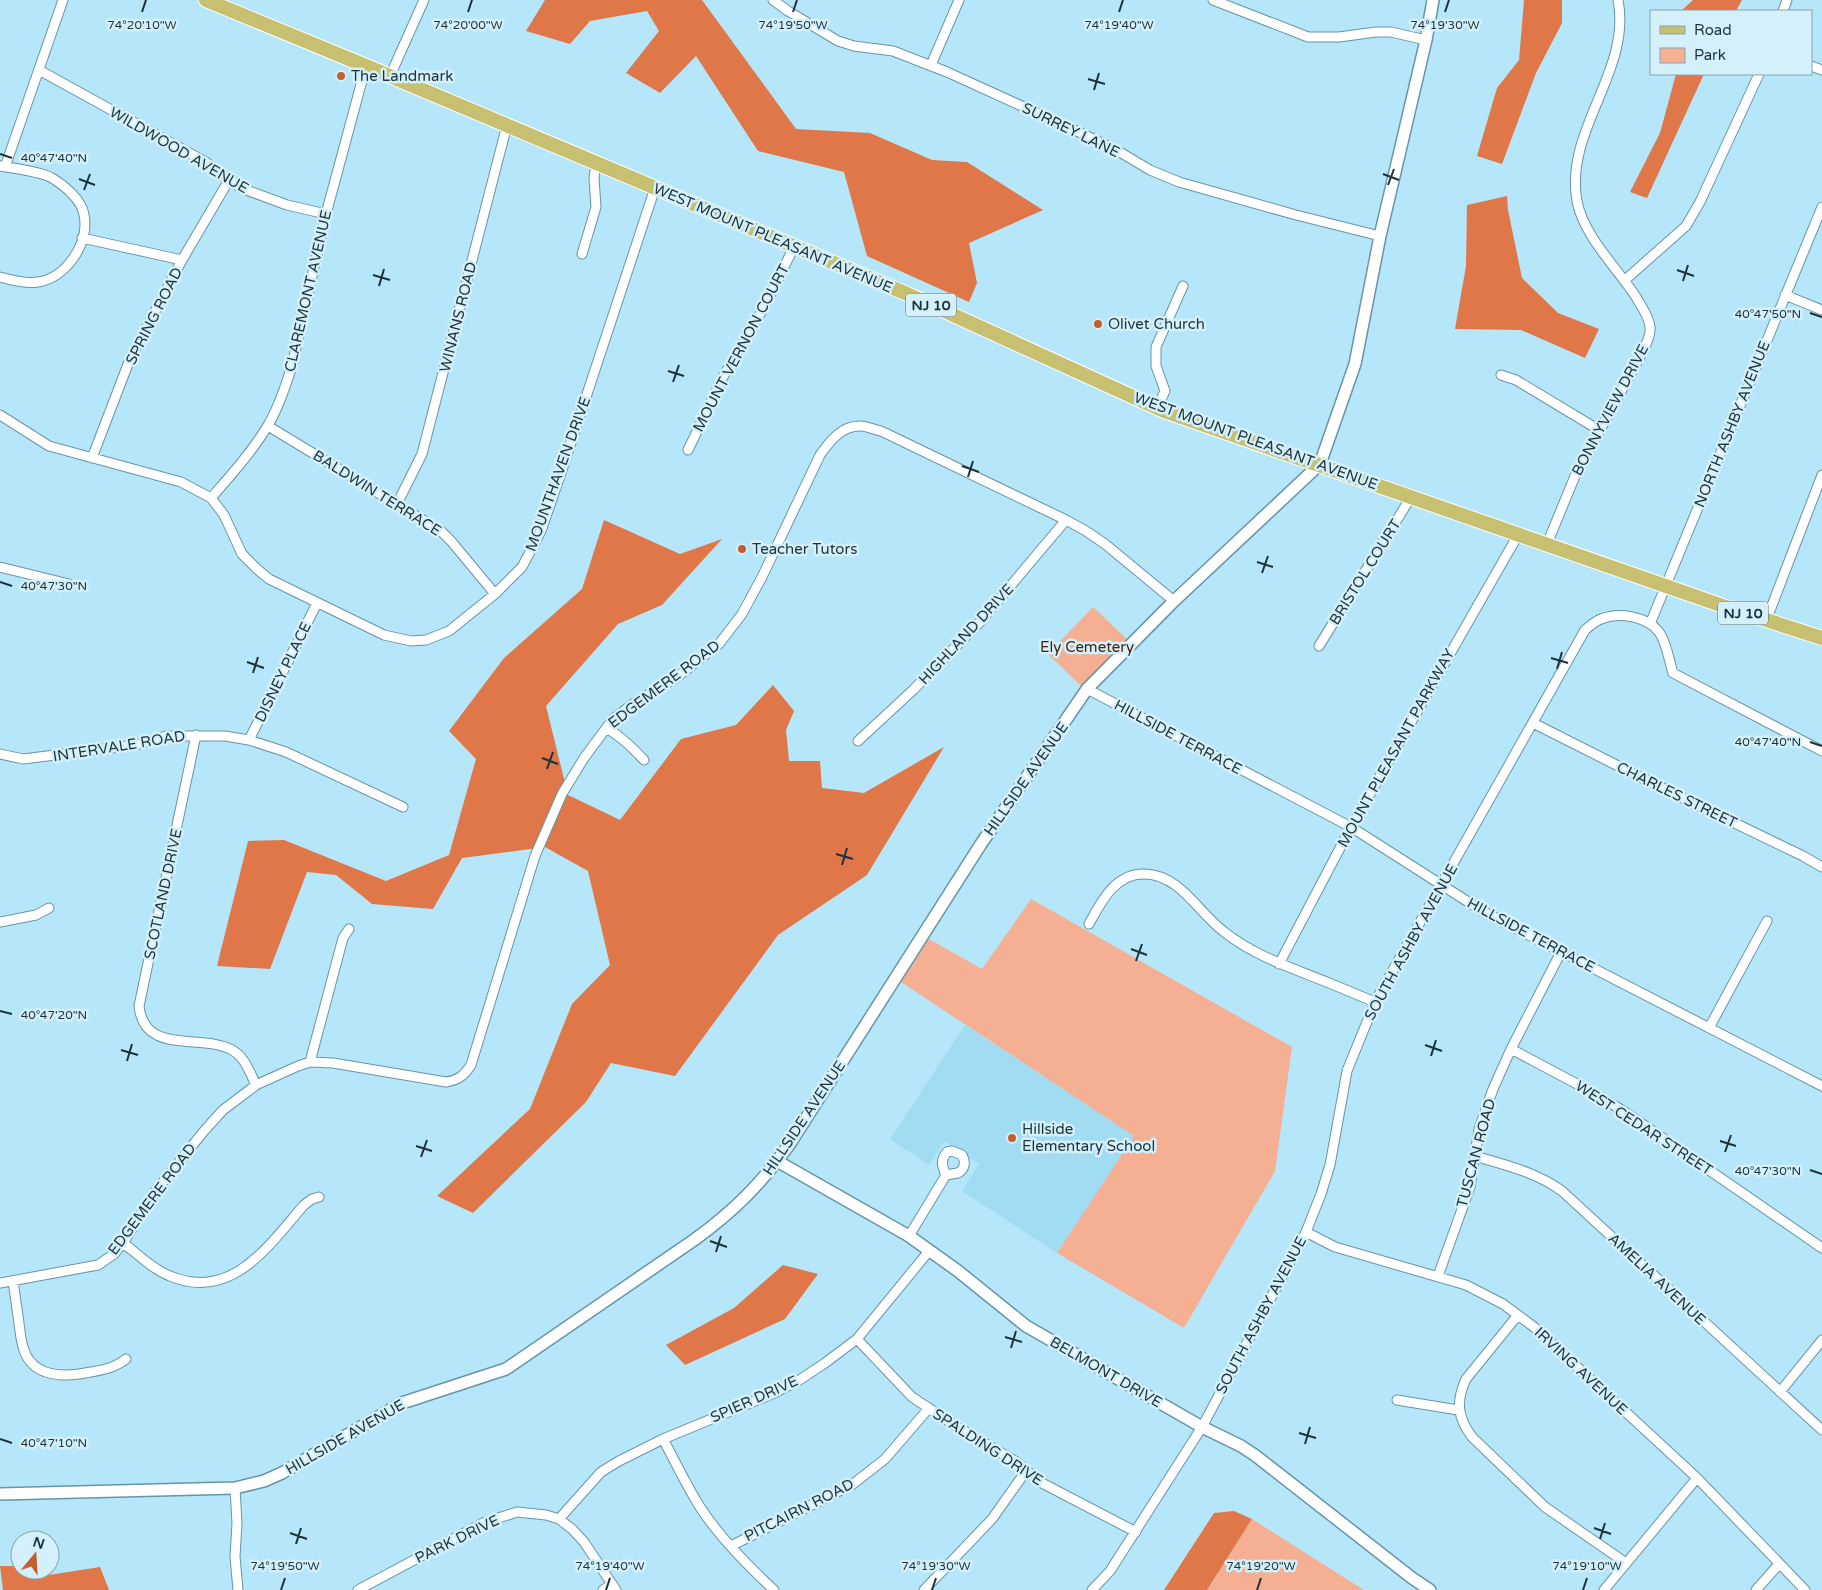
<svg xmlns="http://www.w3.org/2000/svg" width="1822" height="1590" font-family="'Varela Round',sans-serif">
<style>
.built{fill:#a1dcf2}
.green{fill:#f5b093}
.forest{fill:#df7748}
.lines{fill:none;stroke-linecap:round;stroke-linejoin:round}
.minor-casing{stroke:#6695a7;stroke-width:11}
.tertiary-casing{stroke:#6695a7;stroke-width:14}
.primary-casing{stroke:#fff;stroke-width:16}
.minor{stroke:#fff;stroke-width:9}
.tertiary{stroke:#fff;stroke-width:11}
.primary{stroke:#c7c071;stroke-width:14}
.ticks{fill:none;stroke:#1e3239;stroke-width:2}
.poi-dot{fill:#c45e2e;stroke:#d3f0fb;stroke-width:2}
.labels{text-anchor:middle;stroke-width:5;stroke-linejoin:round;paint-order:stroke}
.shield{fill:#d3f0fb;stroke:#546b73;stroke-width:1}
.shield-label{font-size:14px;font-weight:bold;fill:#1e3239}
.poi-label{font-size:15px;fill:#1e3239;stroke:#d3f0fb;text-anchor:start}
.street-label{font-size:15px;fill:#1e3239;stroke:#d3f0fb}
.park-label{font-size:15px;fill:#4b220f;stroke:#d3f0fb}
.ticks-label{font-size:12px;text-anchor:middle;fill:#1e3239;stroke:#d3f0fb;stroke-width:5;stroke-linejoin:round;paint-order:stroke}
</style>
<rect width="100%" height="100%" fill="#b5e6f9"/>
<path class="built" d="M965,1025l169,111 -77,117 -95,-62 17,-27 -34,-23 -16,24 -39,-26z"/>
<path class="green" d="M1093,607l34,32 -46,47 -33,-32z
M1031,899l261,148 -17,124 -91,157 -127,-75 77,-117 -233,-154 26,-44 55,31z
M1252,1519l112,71h-157z"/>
<path class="forest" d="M545,0h157l94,129 74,4 62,27 35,2 76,48 -74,33 8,40 -8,19 -102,-46 -23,-84 -86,-21 -62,-95 -36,37 -34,-20 33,-42 -12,-20 -57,10 -20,23 -44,-13z
M1524,0h38v23l-26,50 -34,91 -25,-8 20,-68 22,-28z
M1693,0h49l-6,11h-55z
M1676,74h28l-57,124 -17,-6 30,-59z
M1507,196l1,14 14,68 36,35 41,16 -14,29 -64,-28 -66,-1 11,-63 1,-61z
M604,520l76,34 42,-15 -60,66 -44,19 -72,82 22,89 52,25 61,-81 55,-14 37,-40 21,26 -8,19 3,31h31l2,27 42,5 80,-46 -77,128 -89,60 -103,141 -64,-13 -25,39 -113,111 -36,-17 93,-87 42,-105 38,-39 -22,-94 -43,-24 -83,11 -29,51 -61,-5 -36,-29 -29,-3 -37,97 -53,-3 31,-125 36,-1 102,41 63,-26 27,-96 -27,-28 55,-73 78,-69z
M783,1265l35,9 -33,45 -100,46 -19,-20 68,-37z
M1234,1511l18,8 -45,71h-43l50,-77z
M0,1566h20v4h22l7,5 51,-8 9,23h-106z"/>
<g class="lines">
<defs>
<path id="minor" d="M773,0l15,11 50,30 16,5 39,5 54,21 134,61 37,18 32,19 29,12 117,33 84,21
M1213,0l95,37h31l37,-5h15l35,8
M1783,11l4,-11
M931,65l28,-65
M1811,66l11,4
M39,70l165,91 37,27 46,17 39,9
M390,76l34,-76
M0,166c13,2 42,6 52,12 13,8 30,22 32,37 6,28 -18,63 -46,67 -11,2 -27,-2 -38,-5
M5,167l58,-167
M82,238l100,22
M582,254l14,-47 -2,-29 2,-15
M1625,280l61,-54 14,-24 59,-128
M1785,295l37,15
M1501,375l15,5 83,50
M1157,408l8,-17 -9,-25v-19l27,-61
M0,415l49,31 132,36 30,16 13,17 18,39 15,15 12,10 115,56 27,6 15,-1 23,-9 46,-37 27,-27 19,-36 20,-58 94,-285
M268,426l173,105 10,10 44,53
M688,450l36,-75 39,-66 31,-62
M92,458l38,-99 52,-99 47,-80
M211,498c20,-23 40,-45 56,-71 11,-18 18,-40 25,-61l34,-152 40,-148
M397,504l25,-50 85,-329
M1547,544l28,-68 69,-127c3,-7 7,-14 6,-22 -1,-11 -9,-21 -14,-30 -19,-29 -53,-62 -59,-96 -13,-71 55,-130 41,-201
M0,567l69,17
M1766,621l56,-146
M1650,624l172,-417
M1319,646l92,-149
M1087,689l264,138 133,85 338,174
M1533,723l119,60 151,73 19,11
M606,728c15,8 26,19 38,32
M196,735l-57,271c5,50 63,27 93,44 13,7 18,23 24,35
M249,740l68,-137
M858,741l55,-51 67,-68 86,-102
M0,754l23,5 113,-14 30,-9h59l24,4 37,12 117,55
M0,922l36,-7 13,-7
M1089,924c12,-22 26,-51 56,-50 35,1 53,38 78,57 31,25 69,37 106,52 15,6 31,13 46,19
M1279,964l72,-137 167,-292
M1709,1028l58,-107
M1511,1049l83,44 31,19 197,136
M310,1062l33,-124 6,-9
M952,1151l10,4c4,7 3,14 -4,18l-12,2c-4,-9 -6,-15 1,-23z
M1475,1156c30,9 61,16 87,35l260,239
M1306,1232l29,15 131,38 37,19 31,23 163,151 108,112
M909,1236l37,-61
M123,1243c15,11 29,26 47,33 62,26 99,-31 134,-71l8,-6 7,-2
M1438,1276l32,-89 9,-58 14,-40 18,-40 50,-97
M13,1281c2,14 4,28 6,42 1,9 2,19 5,27 8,24 33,27 55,24 17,-3 33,-4 47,-15
M0,1283l98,-18 16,-11 9,-11 32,-51 49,-61 19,-21 33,-25 42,-19 12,-4 23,1 113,19c12,-2 18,-6 25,-17l64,-209 27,-62 22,-36 29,-39 20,-15 44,-27 42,-33 23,-30 20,-37 58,-122c10,-14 22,-30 41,-29 6,0 14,4 20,5l185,89 20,11 19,13 69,57
M1518,1315l-52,64c-10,22 -9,38 6,58l73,70 81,56
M857,1339l55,58 47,31 56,33 25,21 96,50
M1780,1392l42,-52
M1397,1400l61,10
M663,1439c12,22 23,46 37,68 20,31 47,58 74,83
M235,1488l2,35 -2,34 3,33
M559,1519l42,-47 18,-11 44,-22 109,-45 26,-13 27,-18 32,-24 72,-88
M731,1546l122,-62 32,-25 44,-51
M358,1590l125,-67 34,-11 29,3 13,4 13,10 12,13 32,48
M603,1590l9,-6
M924,1590l68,-71 34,-48
M1092,1590l18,-19 92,-144 104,-195 15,-38 9,-29 17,-94 28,-69 210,-372c5,-4 10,-9 16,-11 18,-7 46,-3 58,13 8,11 10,29 14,41l149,78
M1604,1590l93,-112
M1756,1590l23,-26"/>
<path id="tertiary" d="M777,1161l132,75 49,35 68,55 176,101 39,19 15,10 156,122 18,12
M0,1494l235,-6 29,-7 18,-8 120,-70 104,-34 188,-129c40,-29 66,-55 95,-95l192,-301 106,-155 87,-88 146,-137 35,-100 25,-128 46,-196 7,-40"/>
<path id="primary" d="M206,0l160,66 539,227 259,118 562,196 96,31"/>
</defs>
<use href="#minor" class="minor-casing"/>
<use href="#tertiary" class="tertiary-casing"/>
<use href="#primary" class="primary-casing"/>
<use href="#minor" class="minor"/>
<use href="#tertiary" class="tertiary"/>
<use href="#primary" class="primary"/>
</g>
<path class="ticks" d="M142,12l4,-12M468,12l4,-12M793,12l4,-12M1119,12l4,-12M1445,12l4,-12M1088,79l17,5M1094,90l5,-17M0,154l12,4M1383,174l16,6M79,179l16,6M1388,185l6,-16M84,190l6,-16M1677,270l17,6M373,275l17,5M1683,281l5,-16M379,286l5,-17M1810,313l12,4M668,371l16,5M673,382l6,-17M962,466l17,6M968,477l5,-16M1257,562l16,5M1262,573l6,-17M0,582l12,4M1551,658l17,5M247,662l17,6M1557,669l5,-17M253,673l5,-16M1810,742l12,4M542,758l16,6M547,769l6,-17M836,854l17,5M842,865l5,-17M1131,949l16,6M1136,961l6,-17M0,1011l12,3M1425,1045l17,6M121,1050l17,5M1431,1056l5,-16M127,1061l5,-17M1720,1141l16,5M416,1146l16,5M1725,1152l6,-17M421,1157l6,-17M1810,1170l12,4M710,1241l17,6M716,1252l5,-16M1005,1337l17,5M1011,1348l5,-17M1299,1433l17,5M0,1439l12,4M1305,1444l5,-17M1594,1528l17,6M290,1533l17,6M1600,1539l5,-16M296,1544l5,-16M281,1590l4,-12M606,1590l4,-12M932,1590l4,-12M1257,1590l4,-12M1583,1590l4,-12"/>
<g class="poi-dot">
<circle cx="341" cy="76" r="5"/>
<circle cx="1098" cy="324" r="5"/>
<circle cx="742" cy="549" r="5"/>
<circle cx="1012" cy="1138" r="5"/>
</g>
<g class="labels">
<g class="shield">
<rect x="906" y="293.5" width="50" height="23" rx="4"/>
<rect x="1718" y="601.5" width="50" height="23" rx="4"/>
</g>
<g class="shield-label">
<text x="931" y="310">NJ 10</text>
<text x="1743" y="618">NJ 10</text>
</g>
<g class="poi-label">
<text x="351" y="81">The Landmark</text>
<text x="1108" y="329">Olivet Church</text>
<text x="752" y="554">Teacher Tutors</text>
<text x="1022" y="1134">Hillside<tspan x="1022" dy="17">Elementary School</tspan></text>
</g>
<g class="street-label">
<text transform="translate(1071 130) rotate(26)" y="5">SURREY LANE</text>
<text transform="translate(179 150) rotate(30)" y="5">WILDWOOD AVENUE</text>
<text transform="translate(773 238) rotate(23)" y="5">WEST MOUNT PLEASANT AVENUE</text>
<text transform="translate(308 291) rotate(-77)" y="5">CLAREMONT AVENUE</text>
<text transform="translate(154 316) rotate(-63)" y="5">SPRING ROAD</text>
<text transform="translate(458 317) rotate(-76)" y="5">WINANS ROAD</text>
<text transform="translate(741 348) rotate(-62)" y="5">MOUNT VERNON COURT</text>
<text transform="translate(1610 410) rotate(-62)" y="5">BONNYVIEW DRIVE</text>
<text transform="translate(1732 424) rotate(-68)" y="5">NORTH ASHBY AVENUE</text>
<text transform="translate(1256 441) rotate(20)" y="5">WEST MOUNT PLEASANT AVENUE</text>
<text transform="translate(558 474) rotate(-70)" y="5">MOUNTHAVEN DRIVE</text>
<text transform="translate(377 493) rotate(32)" y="5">BALDWIN TERRACE</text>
<text transform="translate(1365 572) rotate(-58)" y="5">BRISTOL COURT</text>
<text transform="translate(966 634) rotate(-47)" y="5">HIGHLAND DRIVE</text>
<text transform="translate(283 672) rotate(-64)" y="5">DISNEY PLACE</text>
<text transform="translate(664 684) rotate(-37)" y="5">EDGEMERE ROAD</text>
<text transform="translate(1178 737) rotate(28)" y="5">HILLSIDE TERRACE</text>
<text transform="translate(119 746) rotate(-9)" y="5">INTERVALE ROAD</text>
<text transform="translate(1396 748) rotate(-61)" y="5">MOUNT PLEASANT PARKWAY</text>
<text transform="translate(1026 779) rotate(-55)" y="5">HILLSIDE AVENUE</text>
<text transform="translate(1677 795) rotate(26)" y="5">CHARLES STREET</text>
<text transform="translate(163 894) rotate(-78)" y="5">SCOTLAND DRIVE</text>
<text transform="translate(1531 935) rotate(28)" y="5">HILLSIDE TERRACE</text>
<text transform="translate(1411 942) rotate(-61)" y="5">SOUTH ASHBY AVENUE</text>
<text transform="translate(804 1118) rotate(-56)" y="5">HILLSIDE AVENUE</text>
<text transform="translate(1644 1128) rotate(33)" y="5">WEST CEDAR STREET</text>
<text transform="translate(1476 1153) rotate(-75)" y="5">TUSCAN ROAD</text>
<text transform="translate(152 1199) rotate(-53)" y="5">EDGEMERE ROAD</text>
<text transform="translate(1657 1279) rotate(43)" y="5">AMELIA AVENUE</text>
<text transform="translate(1261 1315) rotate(-62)" y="5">SOUTH ASHBY AVENUE</text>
<text transform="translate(1581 1371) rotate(43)" y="5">IRVING AVENUE</text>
<text transform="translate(1106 1372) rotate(30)" y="5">BELMONT DRIVE</text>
<text transform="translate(754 1399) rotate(-24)" y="5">SPIER DRIVE</text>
<text transform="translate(345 1437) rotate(-30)" y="5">HILLSIDE AVENUE</text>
<text transform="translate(988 1447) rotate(33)" y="5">SPALDING DRIVE</text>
<text transform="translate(799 1510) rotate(-27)" y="5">PITCAIRN ROAD</text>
<text transform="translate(457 1539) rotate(-26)" y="5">PARK DRIVE</text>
</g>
<g class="park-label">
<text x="1087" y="652">Ely Cemetery</text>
</g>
</g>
<g class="ticks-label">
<text x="142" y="29">74°20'10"W</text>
<text x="468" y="29">74°20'00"W</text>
<text x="793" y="29">74°19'50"W</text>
<text x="1119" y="29">74°19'40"W</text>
<text x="1445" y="29">74°19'30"W</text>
<text x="54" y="162">40°47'40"N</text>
<text x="1768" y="318">40°47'50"N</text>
<text x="54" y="590">40°47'30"N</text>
<text x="1768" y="746">40°47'40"N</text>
<text x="54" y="1019">40°47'20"N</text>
<text x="1768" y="1175">40°47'30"N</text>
<text x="54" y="1447">40°47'10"N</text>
<text x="285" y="1570">74°19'50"W</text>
<text x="610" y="1570">74°19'40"W</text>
<text x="936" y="1570">74°19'30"W</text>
<text x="1261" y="1570">74°19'20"W</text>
<text x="1587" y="1570">74°19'10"W</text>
</g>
<rect x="1650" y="10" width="162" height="65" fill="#d3f0fb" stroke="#8ba4ad"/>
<rect x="1660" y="26" width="25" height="8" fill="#c7c071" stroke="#8ba4ad"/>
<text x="1694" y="35" font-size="15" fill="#1e3239">Road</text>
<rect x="1660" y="48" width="25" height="15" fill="#f5b093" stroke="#8ba4ad"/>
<text x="1694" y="60" font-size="15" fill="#1e3239">Park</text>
<g transform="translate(35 1555) rotate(18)"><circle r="24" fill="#d3f0fb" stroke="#8ba4ad"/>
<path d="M0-4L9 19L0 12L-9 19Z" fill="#c45e2e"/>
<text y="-8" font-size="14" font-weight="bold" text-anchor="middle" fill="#1e3239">N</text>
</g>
</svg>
